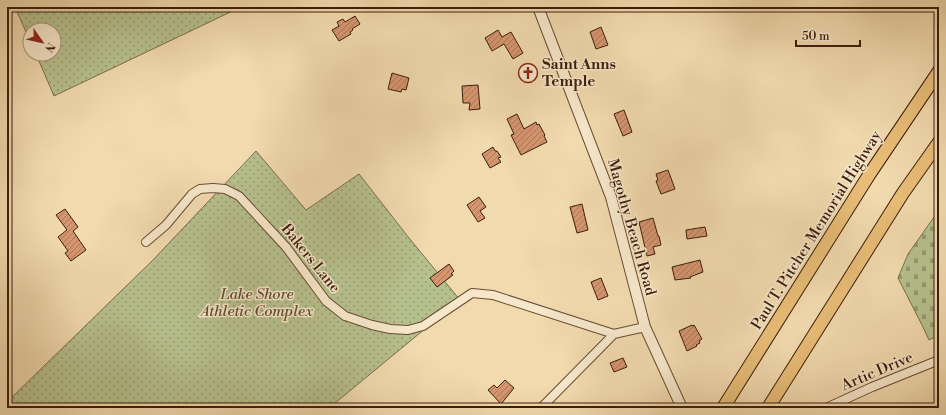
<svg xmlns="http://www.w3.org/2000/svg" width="946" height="415" font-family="'Libre Bodoni',serif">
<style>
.cemetery{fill:url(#cemetery-stones);stroke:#7a6e4c}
.park{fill:url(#park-dots);stroke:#7a6e4c}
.building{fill:url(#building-hatch);stroke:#3d1d0c}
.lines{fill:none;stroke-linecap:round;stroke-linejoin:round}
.minor-casing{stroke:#6a4c34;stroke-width:10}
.tertiary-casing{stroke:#6a4c34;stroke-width:12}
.primary-casing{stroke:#3d1d0c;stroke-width:14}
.minor{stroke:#f6e7ca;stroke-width:8}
.tertiary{stroke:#f6e7ca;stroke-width:10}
.primary{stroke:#e8bd77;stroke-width:12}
.labels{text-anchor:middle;stroke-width:3;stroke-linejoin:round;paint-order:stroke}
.poi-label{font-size:15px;font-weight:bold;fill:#3d1d0c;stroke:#f6e7ca;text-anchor:start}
.street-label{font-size:15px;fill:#3d1d0c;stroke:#f6e7ca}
.park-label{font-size:15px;font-style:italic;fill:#614e33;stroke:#f6e7ca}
</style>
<defs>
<pattern id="cemetery-stones" width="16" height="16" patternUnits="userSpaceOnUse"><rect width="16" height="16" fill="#b6c08d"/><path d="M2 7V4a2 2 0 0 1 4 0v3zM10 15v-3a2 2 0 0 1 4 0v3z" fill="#959b72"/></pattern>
<pattern id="park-dots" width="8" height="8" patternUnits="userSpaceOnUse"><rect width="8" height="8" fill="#b6c08d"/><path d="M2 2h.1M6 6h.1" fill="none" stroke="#959b72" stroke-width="1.8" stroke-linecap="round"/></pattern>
<pattern id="building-hatch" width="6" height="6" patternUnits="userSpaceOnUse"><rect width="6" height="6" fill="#d5956f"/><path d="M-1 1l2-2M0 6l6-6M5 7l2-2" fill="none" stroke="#ae795a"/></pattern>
</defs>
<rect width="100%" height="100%" fill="#f1daae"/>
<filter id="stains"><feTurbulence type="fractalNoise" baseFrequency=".005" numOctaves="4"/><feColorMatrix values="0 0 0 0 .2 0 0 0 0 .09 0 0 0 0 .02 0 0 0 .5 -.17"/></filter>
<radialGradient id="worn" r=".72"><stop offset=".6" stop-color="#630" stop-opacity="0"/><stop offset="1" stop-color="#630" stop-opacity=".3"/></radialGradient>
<path class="cemetery" d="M939,210v125l-10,5 -6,-13 -25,-49 10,-24z"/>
<path class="park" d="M15,7h226l-187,89 -18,-42h18v-24h-24v11z
M256,151l50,59 53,-36 50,64 51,62 -131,108h-322v-6l146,-142z"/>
<path class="building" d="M355,16l5,8 -8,5 1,1 -3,2 1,2 -12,7 -7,-11 7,-4 -2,-4 6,-3 2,3z
M601,27l7,18 -12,4 -6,-17z
M498,30l4,7 9,-5 12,21 -10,6 -9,-15 -12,7 -7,-13z
M392,73l17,5 -3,12 -4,-1 -1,3 -13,-3z
M478,85l2,24 -11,1 1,-7h-7l-1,-17z
M624,110l8,22 -9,4 -9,-22z
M517,114l7,15 12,-7 1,3 2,-1 6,11 -1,1 3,6 -26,13 -10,-20 3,-1 -7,-15z
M493,147l2,4h2l4,6 -3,1 3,4 -11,6 -8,-14z
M668,170l7,19 -14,5 -5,-13 2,-1 -2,-6z
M479,197l7,10 -6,4 5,7 -7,4 -11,-17z
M582,204l6,26 -11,3 -7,-26z
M65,209l13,18 -5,4 13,19 -15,11 -6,-8 3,-2 -10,-14 9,-7 -11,-15z
M653,218l5,18h1l2,9 -8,2 2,7 -8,2 -8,-34z
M705,227l2,9 -20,3 -1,-9z
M700,260l3,12 -13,5 1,1 -16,2 -3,-13z
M449,264l5,7 -3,3 2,1 -16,12 -7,-9z
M601,278l7,18 -10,4 -7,-18z
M692,325v1l2,-1 8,14 -3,2 1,2 -4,2 1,1 -10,5 -8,-20z
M623,358l4,9 -13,5 -4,-9z
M505,380l9,8 -13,16 -13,-14 6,-5 3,3z"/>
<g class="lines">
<defs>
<path id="minor" d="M146,242l20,-17 26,-31 8,-5 13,-1 12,1 14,7 47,51 40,54 19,15 27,9 18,4 18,1 15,-4 49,-33 21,2 121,39
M541,408l73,-74 31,-7
M826,408l46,-21 67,-27"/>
<path id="tertiary" d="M538,7l73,190 34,130 37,81"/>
<path id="primary" d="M723,408l146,-233 70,-104
M768,408l135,-215 36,-51"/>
</defs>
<use href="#minor" class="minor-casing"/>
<use href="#tertiary" class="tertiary-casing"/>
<use href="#primary" class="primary-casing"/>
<use href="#minor" class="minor"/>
<use href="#tertiary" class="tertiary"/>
<use href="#primary" class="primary"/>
</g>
<defs>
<symbol id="church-ring" viewBox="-11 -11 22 22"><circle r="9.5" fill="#f6e7ca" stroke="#8f2418" stroke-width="1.5"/><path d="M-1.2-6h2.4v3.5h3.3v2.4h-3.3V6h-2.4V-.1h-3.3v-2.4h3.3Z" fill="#8f2418"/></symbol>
</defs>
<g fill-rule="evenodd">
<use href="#church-ring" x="517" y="62" width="22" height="22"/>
</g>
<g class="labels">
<g class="poi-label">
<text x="542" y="69">Saint Anns<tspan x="542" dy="17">Temple</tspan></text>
</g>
<g class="street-label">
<text transform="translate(632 227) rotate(74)" y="5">Magothy Beach Road</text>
<text transform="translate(816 230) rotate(-58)" y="5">Paul T. Pitcher Memorial Highway</text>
<text transform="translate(311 258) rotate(51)" y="5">Bakers Lane</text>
<text transform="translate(877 371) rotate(-23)" y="5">Artic Drive</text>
</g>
<g class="park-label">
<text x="257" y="299">Lake Shore<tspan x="257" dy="17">Athletic Complex</tspan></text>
</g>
</g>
<rect width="946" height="415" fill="none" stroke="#f1daae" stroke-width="24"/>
<rect x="8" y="8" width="930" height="399" fill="none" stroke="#3d1d0c" stroke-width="2"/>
<rect x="12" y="12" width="922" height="391" fill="none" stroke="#3d1d0c"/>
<g transform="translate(42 42) rotate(124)"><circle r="19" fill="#f6e7ca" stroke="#ac967e"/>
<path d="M0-3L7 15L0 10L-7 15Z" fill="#8f2418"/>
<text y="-6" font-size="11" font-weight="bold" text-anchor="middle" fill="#3d1d0c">N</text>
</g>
<path d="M796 40v6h64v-6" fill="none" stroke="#3d1d0c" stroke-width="2"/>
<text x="802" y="40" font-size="12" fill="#3d1d0c" stroke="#f6e7ca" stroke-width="3" paint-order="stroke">50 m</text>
<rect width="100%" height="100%" filter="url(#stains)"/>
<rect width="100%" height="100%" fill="url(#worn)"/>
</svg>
